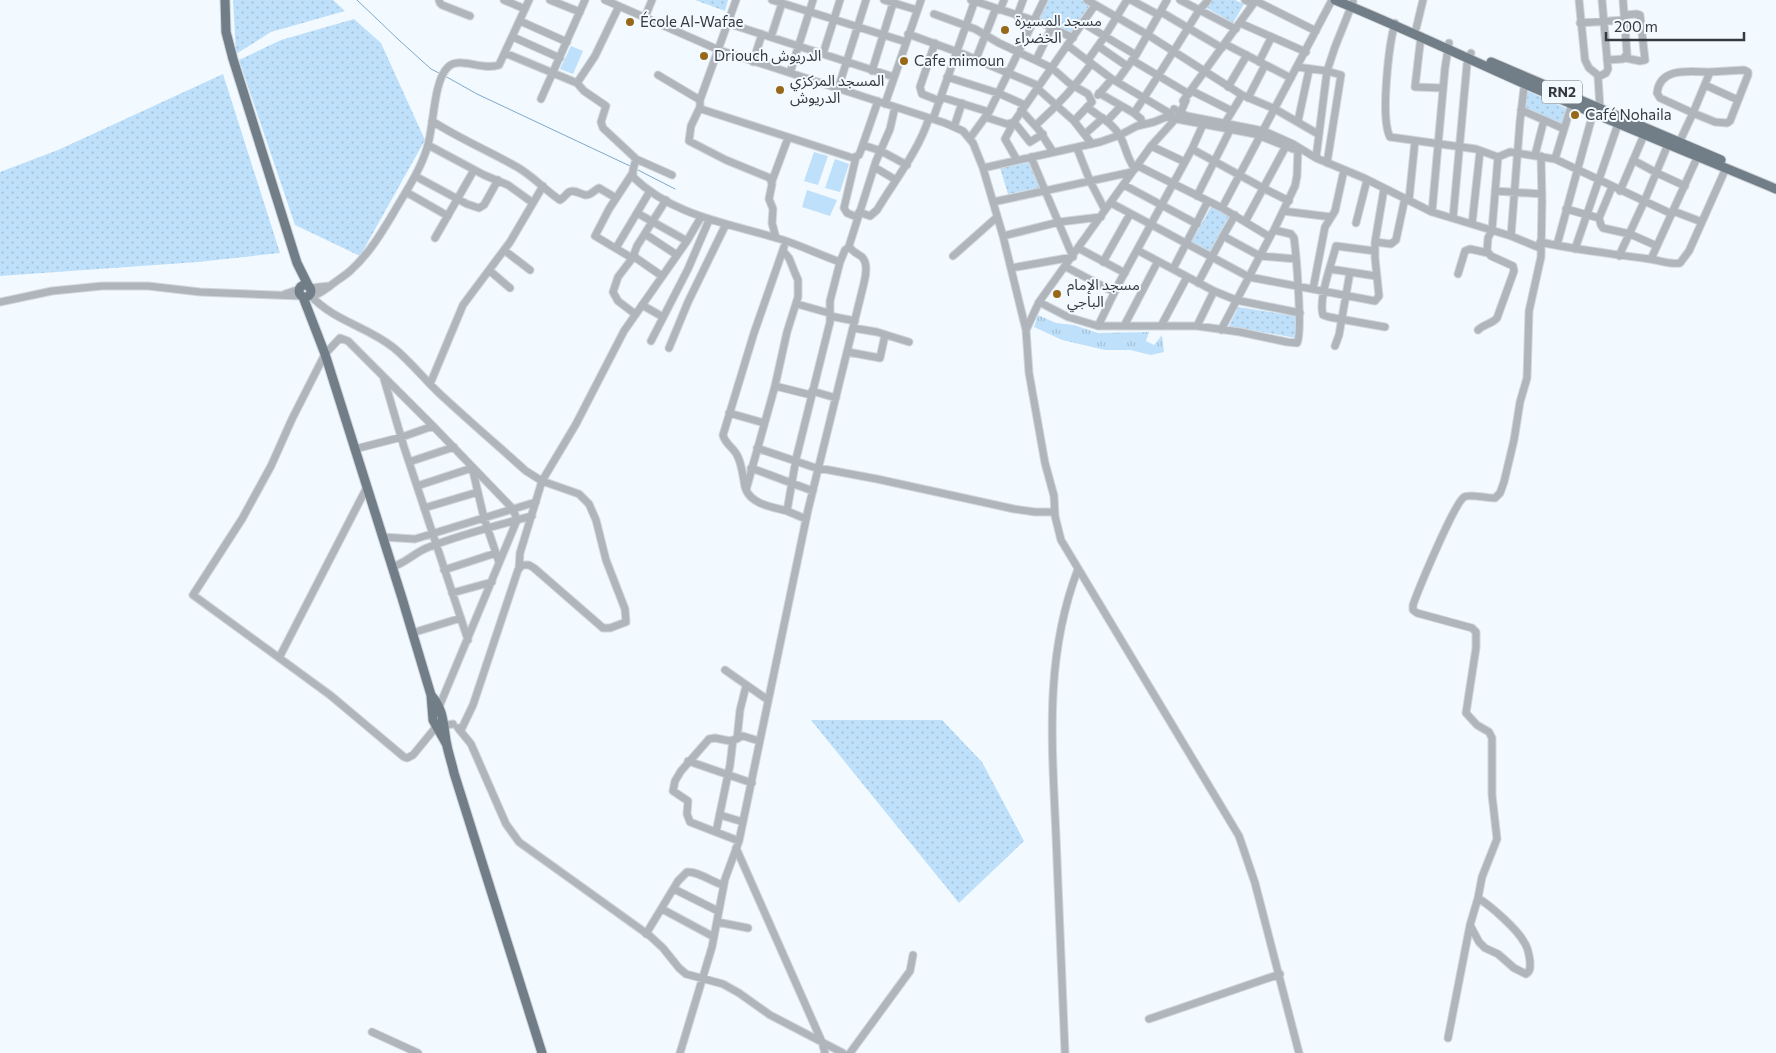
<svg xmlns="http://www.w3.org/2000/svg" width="1776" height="1053" font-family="Commissioner,'Noto Sans Arabic',sans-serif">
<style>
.grass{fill:url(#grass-dots)}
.park{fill:url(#park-tufts)}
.pitch{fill:#bee0fa}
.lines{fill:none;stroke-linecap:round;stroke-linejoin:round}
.stream{stroke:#7ca9cb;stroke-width:1}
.minor-casing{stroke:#d1d7dc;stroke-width:9}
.major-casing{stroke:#d1d7dc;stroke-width:11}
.minor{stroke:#afb5bb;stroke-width:7}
.major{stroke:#717d87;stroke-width:9}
.poi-dot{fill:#976818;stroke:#f3faff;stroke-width:2}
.labels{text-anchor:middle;stroke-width:4;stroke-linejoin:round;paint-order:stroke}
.shield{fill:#f3faff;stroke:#6d7479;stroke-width:1}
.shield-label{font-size:14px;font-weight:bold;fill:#343a3f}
.poi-label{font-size:15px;fill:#343a3f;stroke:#f3faff;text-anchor:start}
</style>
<defs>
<pattern id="grass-dots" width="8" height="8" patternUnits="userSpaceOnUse" patternTransform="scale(1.25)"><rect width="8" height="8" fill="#bee0fa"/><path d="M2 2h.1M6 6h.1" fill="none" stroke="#a4c1d7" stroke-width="1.8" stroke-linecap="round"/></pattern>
<pattern id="park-tufts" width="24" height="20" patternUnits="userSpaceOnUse" patternTransform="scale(1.25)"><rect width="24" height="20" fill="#bee0fa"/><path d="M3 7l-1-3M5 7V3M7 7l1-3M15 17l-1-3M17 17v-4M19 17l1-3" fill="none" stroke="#a4c1d7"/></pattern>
</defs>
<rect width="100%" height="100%" fill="#f3faff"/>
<path class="grass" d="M233,0h100l12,11 -74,21 -35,22z
M695,0h33l-3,11z
M1048,0h34l9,6 -18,28 -34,-16z
M1212,0h23l9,4 -11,19 -26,-15z
M354,19l27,24 44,97 -65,116 -65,-31 -56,-165 42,-20z
M223,74l57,179 -82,9 -198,14v-104l58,-22z
M1527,91l41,18 -5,18 -38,-18z
M1031,162l10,26 -33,6 -8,-26z
M1211,207l18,9 -20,37 -18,-10z
M1238,307l57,9 1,22 -67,-12z
M811,720h131l40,42 42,79 -65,62z"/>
<path class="park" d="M1038,315l18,8 18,2 24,8 51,-1 -3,9 8,4 8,-10 2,17 -13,3 -21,-5h-25l-43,-10 -28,-13z"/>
<path class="pitch" d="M571,46l12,5 -10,23 -13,-5z
M814,152l14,4 -10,29 -14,-4z
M835,159l14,5 -9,28 -15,-4z
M807,190l30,10 -7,16 -28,-9z"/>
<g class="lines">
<path class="stream" d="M357,0l43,41 31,28 8,4
M445,76l32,18 153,72
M636,169l39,20"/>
<defs>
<path id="minor" d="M439,0l1,3 2,2 28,11
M504,0l21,9
M550,0l30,12
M605,0l114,50 226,73 18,8 10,12 10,25 20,68 23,94 3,43 16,90 9,33 1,20 6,24 178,296 16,47 44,170
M736,0l-36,100v6l1,3 152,49 6,-3 2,-5 17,-49
M772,0l134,42
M884,0l33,10
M971,0l71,23 31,15
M1087,0l61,35 94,60 33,14 43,25
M1131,0l28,15
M1180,0l56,29
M1245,0l8,4
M1579,0l6,60 4,8 10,8
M1256,1l60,30
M1000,10l4,-10
M1161,12l61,36
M934,14l41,15 24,14 53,25 17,15 19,11 4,8 -18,19
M1624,15l13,-1 3,1 5,45 -5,1 -15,-3
M1017,16l6,-16
M645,17l7,-17
M520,21l47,21
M727,23l167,54
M1083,23l53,32
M1240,23l66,29
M1395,23c-6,21 -15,95 -5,114l86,12 22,8 12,-5 45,7 117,55
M1580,23l44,-3
M1416,29l7,-29
M908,34l55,20 76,32
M1421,36l-6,51 28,1
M513,37l47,21
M771,37l11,-34
M935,43l-15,44 2,7 18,7
M1225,44l66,34
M1067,45l45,34 59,35
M1098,46l29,20
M505,53l72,30 18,-27 24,-50
M823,54l17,-54
M976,59l20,-51
M1036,60l16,-33
M1088,60l17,-24 22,-36
M1132,60l57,34
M1607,60l16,-1 4,-5 -4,-54
M753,62l9,-28
M1259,62l12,-24
M1297,67l30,4 14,4 -14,88
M1744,70l4,2v3l-18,46 -3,2 -12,-1 -22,-9 17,-41z
M872,71l22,-71
M790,73l23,-73
M658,75l42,25
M947,77l51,16 27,12
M1117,81l19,-26 31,-55
M577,83l7,8 22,15 -5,16 2,6 30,28 3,3 -3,11v7c40,39 95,46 147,62 20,6 40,16 60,23
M1705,85l33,15
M1228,87l19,-32
M1037,88l37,33 18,23
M838,89l28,-89
M1192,91l40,20
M1099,93l35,20
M1098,95l14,-16
M941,97l48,15
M1248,98l17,-33
M541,99l44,-99
M1183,101l73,-101
M885,104l36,-104
M700,107l-9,19 -2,15 37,19 44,18 2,6 -3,15 4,10 -1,14 4,15
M1087,107c11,9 26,16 33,29 6,11 7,23 15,33
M1600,108l-2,-31 8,-4 2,-4 -6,-69
M1174,109l13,7 77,15 29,13 23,14 48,20 68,34 79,24 29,12
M1021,110l18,20 14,22
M1521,110l23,10 -9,35
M985,117l22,7 7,-2 81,-117
M933,119l42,-119
M1544,120l20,9
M432,121c28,18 57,30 85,46 16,9 28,23 43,33 4,-2 6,-6 9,-8 5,-3 11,2 16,3 6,1 9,-5 14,-7l17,10
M1107,121l14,-15
M1298,121l11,-51
M1225,123l17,-28
M1142,124l-1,-5 -7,-6c22,-33 43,-67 64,-101 3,-5 7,-7 10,-12
M1036,125c21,-19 39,-38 55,-61
M954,127l8,-24
M1085,134l18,-16
M970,138l19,-26 55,-112
M1679,143l14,-30 -33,-15 -3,-5c3,-27 34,-21 53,-21
M428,145l56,30 24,10 25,18
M863,145l18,6 26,14
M1151,146l34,16
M1077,148l13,33 15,29
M1192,149l13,-29
M856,157l-12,51 3,5 10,4
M1316,158l11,-87 8,-24 18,-45
M636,159l36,16
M1555,159l18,-59
M1017,160l-12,-21 9,-17 16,20 13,-8
M1633,160l24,13 28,13
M1138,166l84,42 48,29
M874,167l22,13
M983,168l117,-26 20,-7 17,-9 17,-4 12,-5 89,17 38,15 7,1
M632,174l-23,35 -14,27 37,22
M415,176l52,28 12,4 5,-3 14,-25
M772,181l16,-43
M1124,185l73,39
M1495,191l47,3
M1620,191l24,-56
M406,192l42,24
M1197,196l33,-66
M1409,200l6,-59
M993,202l139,-30
M1111,203l138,74 126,24 4,-5 -4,-38v-16l9,-53
M1222,208l110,-208
M1566,209l33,9 2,7 2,3 27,6 27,12
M1283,211l48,6
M1673,211l29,11
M859,212l11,4 7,-6c18,-30 41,-58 52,-92
M1432,212l13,-144 4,-25
M637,213l50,28
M1453,218l14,-154 4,-11
M1599,218l13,-31
M1245,222l41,-76
M1356,223l11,-43
M1472,224l8,-73
M645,234l32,21
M1003,236l56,-14 42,-5
M1223,236l12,-21
M1511,236l9,-115 5,-41
M435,238l39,-68
M1375,242l16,2 5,-4 9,-42
M1540,242c36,8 73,12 109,17 10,1 21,6 31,4l9,-12 37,-83
M1557,245l36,-132
M616,248l34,-57
M1078,248l47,25
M1575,249l43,-125
M504,250l26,20
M1137,250l77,41 22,9 64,13
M783,251l6,7 6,15 3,7v17l-11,35 -12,54 -29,104c7,15 27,17 41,21
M1375,251l-39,-5c-4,17 -18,52 -13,69l6,2 56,10
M634,256l-16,21 -5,15 5,9 17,13
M953,256l44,-39
M1619,256l25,-54 25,-60
M1651,259l46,-101
M1103,262l27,-48
M1066,267l48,25
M1011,268l62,-11 -42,-100
M1173,269l35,-68
M1330,269l46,7
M490,271l20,17
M1458,274l7,-23 5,-2 18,4
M662,276l-26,-18 -2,-4 3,-8 29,-46
M1198,283l25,-47 37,20 36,3
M310,288l19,-2
M1313,289l12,-62 10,-16 9,-41
M285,294l15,-5
M310,295c25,27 57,31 84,53 17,14 30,31 46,46 28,26 57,51 86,77l16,10 37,13 10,10 7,16 10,40 19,49 1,13 -16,6h-7l-69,-60 -5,-3h-7l-4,5 -45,135 -12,25
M310,295c8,1 14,-5 20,-9 7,-6 15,-10 21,-16 18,-16 31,-38 43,-58 12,-21 26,-41 33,-64 7,-20 6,-67 21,-81 11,-11 35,4 51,-2l30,-65
M0,302l52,-11 50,-5h46l52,6 101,4
M1039,302l29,15 30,9h99l43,6 47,10 10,1c6,-9 -1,-90 -3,-105l-3,-4 -17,-4 21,-44 2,-10 1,-29
M797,304l32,9
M642,305l21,12
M830,316l25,5
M1098,326l20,-41 74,-136 71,39 26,13
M1124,326l34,-65
M1161,326l26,-49
M1197,326l17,-35
M853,328l24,4 32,10
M1026,330l13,-28 112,-156 29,-32 6,-14
M1221,330l51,-97
M1478,330c6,-6 14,-6 19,-12l17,-47 -1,-5 -22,-10 -4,-5 1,-13 4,-8 6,-73
M651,341l37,-72 21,-49
M1335,346l4,-11 11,-63
M669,348l19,-46 38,-78
M848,352l32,6 5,-23
M384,379l20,68 64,193
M430,384l33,-79 47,-63 33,-56
M775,386l36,9
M812,391l24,7
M729,413l35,10
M757,448l56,19 64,12 137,30 21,3h20
M355,449l47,-12 31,-11
M409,462l45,-15
M472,467l12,51 15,44
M751,468l62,23
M417,486l55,-18
M745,487c-2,-10 -3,-23 -8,-32 -4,-8 -12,-11 -14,-20l31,-102 30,-86
M424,508l54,-16
M806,519l-19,-8 9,-52 34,-137v-21l10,-39 5,-12 4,-3
M382,537l33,2 121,-37
M392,567c14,-4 23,-15 37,-20 33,-13 69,-22 103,-31
M519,568l1,-15 22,-72 34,-57 48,-93 63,-90 14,-24
M444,570l52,-17
M452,593l40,-11
M412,633l49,-15
M279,658l88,-171
M725,670l43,30
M439,707l78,-187 -4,-11 -80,-83 -85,-85 -8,-3 -15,16 -33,65 -21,47 -29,53 -49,76 137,100 74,62 3,1 6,-3 23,-28 17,-3
M458,728l13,16 35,80 13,18 131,94 13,12 16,20 7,6 37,10 16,9 31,22 73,38
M737,739l3,-29 6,-24
M688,761l64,22
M720,815l23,7
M716,832l14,-67 3,-25
M739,841l-49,-19 -3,-8 1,-13 -15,-10 2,-10 6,-10 28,-32 6,-1 15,3 13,-5 16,5
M736,848l86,194 3,11
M674,889l44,22
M662,909l52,28
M717,922l31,6
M1470,925l9,17 6,6 13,6 16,14 12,6c5,-3 4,-7 4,-13 -1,-7 -2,-14 -6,-19 -7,-13 -33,-36 -46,-44
M646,934l32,-53 9,-9c11,-1 25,10 36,13
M1149,1019l131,-45
M372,1032l46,21
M1448,1038l22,-113 8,-27 4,-21 15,-38 -5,-44v-57l-3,-6 -12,-7 -11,-12 10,-65v-16l-4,-4 -55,-15 -4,-3v-5c6,-17 41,-101 51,-108 4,-3 24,1 31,1l5,-5 4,-11 10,-42 6,-38 7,-24 2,-67 12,-54 1,-56 -1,-45
M680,1053l32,-106 13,-68 14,-38 69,-331 56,-227c2,-8 4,-20 -2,-26 -5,-4 -10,-5 -13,-11l27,-85 14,-32 5,-22
M850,1053l60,-82 3,-16
M1065,1053c-3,-72 -6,-145 -9,-217 -4,-93 -12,-178 22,-267"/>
<path id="major" d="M225,0l1,32 7,27 64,204 12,24
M1335,0c64,26 127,56 190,84 83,36 167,70 251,105
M1491,62l230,98
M299 291a6 6 0 1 1 12 0a6 6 0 1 1-12 0Z
M303,297l22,57 77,244 29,97 2,25 14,25
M431,695c14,16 12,32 16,51 2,9 5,18 7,27l88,280"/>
</defs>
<use href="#minor" class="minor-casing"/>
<use href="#major" class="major-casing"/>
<use href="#minor" class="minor"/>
<use href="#major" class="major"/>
</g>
<g class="poi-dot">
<circle cx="630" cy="22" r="5"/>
<circle cx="1005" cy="30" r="5"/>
<circle cx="704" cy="56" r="5"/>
<circle cx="904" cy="61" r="5"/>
<circle cx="780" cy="90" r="5"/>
<circle cx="1575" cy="115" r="5"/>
<circle cx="1057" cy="294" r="5"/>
</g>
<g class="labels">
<rect class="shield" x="1542" y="80.5" width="40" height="23" rx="4"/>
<g class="shield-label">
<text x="1562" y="97">RN2</text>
</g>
<g class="poi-label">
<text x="1015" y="26">مسجد المسيرة<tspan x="1015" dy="17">الخضراء</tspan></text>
<text x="640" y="27">École Al-Wafae</text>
<text x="714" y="61">Driouch الدريوش</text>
<text x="914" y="66">Cafe mimoun</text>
<text x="790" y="86">المسجد المركزي<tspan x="790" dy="17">الدريوش</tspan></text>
<text x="1585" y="120">Café Nohaila</text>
<text x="1067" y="290">مسجد الإمام<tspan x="1067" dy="17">الباجي</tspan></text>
</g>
</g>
<path d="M1606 32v8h138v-8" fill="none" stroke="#343a3f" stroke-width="2.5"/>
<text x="1614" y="32" font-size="15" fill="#343a3f" stroke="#f3faff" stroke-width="4" paint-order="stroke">200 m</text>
</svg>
